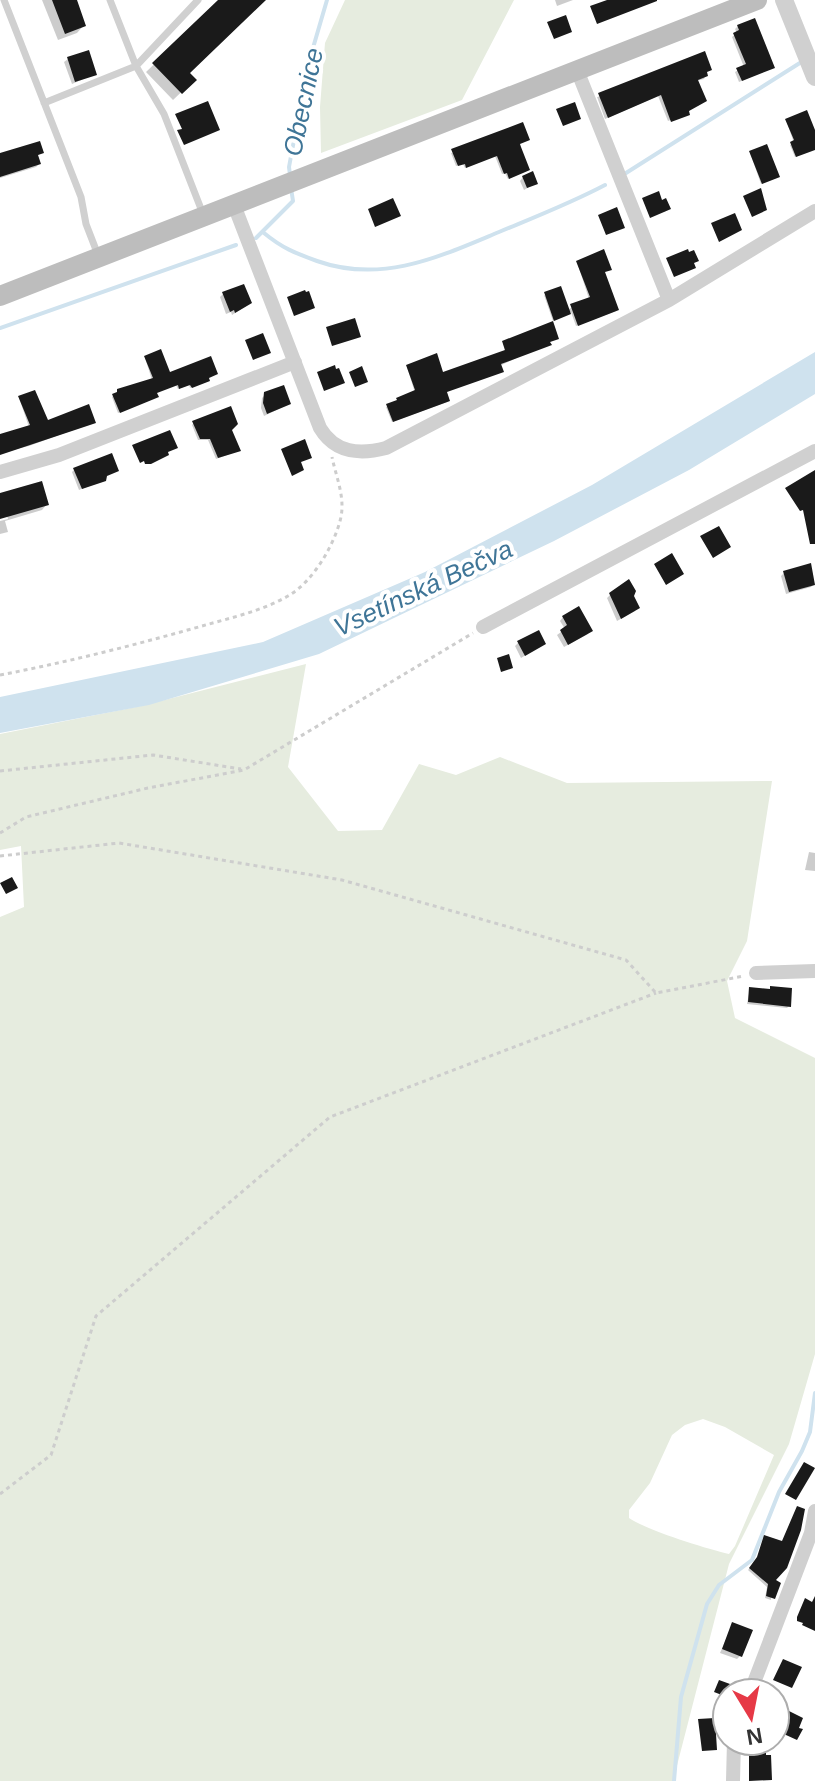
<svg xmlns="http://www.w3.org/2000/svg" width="815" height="1781" font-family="Arial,sans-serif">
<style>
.green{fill:#e6ecdf;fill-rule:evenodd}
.water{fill:#cfe2ee}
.shadow{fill:#0003}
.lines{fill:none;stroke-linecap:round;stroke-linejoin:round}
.stream{stroke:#cfe2ee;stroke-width:4}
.building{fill:#1a1a1a}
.path{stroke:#cdcdcd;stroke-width:3;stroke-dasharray:4 4;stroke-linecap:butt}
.service{stroke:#d0d0d0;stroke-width:7}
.minor{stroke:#d0d0d0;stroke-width:14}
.tertiary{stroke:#d0d0d0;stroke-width:18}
.secondary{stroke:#bdbdbd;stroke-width:20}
.labels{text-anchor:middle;stroke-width:8;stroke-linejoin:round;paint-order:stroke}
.water-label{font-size:26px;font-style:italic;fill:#3f7597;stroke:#fff}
</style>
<rect width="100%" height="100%" fill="#fff"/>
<path class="green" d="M345,0h169l-52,100 -141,53 -1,-46 5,-64z
M306,664l-18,103 50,64 44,-1 37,-66 37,11 44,-18 67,26 205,-2 -25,160 -20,40 8,37 80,40v296l-26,90 -60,120 -56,217h-673v-864l24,-10 -3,-61 -21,4v-116l141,-28zM703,1419l22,8 49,28 -39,91 -6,8c-25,-6 -80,-23 -100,-36v-8l21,-27 22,-48 13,-10z"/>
<path class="water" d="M815,352v42l-126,76 -135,71 -235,113 -170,51 -149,28v-36l263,-55 162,-70 167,-87z"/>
<path class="shadow" d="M42,0h32l10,25 -7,8 -19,7z
M221,0h42l-75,73 6,7 -21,20 -27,-28z
M555,0h18l-16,6z
M738,26l32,43 -31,13 -4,-10 9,-5 -12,-30 5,-4 -2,-4z
M68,59l27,15 -23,10 -8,-22z
M707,72l-3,7 -8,2 -9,32 -19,8 -10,-25 -53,23 -8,-22z
M786,120l29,15v14l-20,8 -5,-12 4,-2z
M518,144l8,27 -18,8 -3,-6 -3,1 -7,-18 -30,12 -2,-4 -7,2 -5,-13z
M42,152l-5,4 2,8 -3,3 -36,11v-22z
M750,153l26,25 -15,6z
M523,177l13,6 -12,7 -4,-9z
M577,262l26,10 13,39 -40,15 -5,-14 -18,9 -9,-26 23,15 22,-11z
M223,294l23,12 -14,9 -1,-3 -5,2 -6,-17z
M556,339l-111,53 2,10 -55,20 -6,-15 11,-4v-4l18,-6 -8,-26 35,7 63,-22 -2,-9z
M145,358l24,17 38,3 -1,4 -16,6 -1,-3 -11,4 -2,-4 -21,8v5l-37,15 -6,-16 6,-6 34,-11z
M266,394l23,10 -25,12 -3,-8 1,-10z
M19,398l27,24 46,1 -63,23 -29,7v-18l29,-8z
M194,423l36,7 8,21 -22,8 -8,-19h-10l-6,-15z
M74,470l31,6 -1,4 -25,10 -7,-18z
M2,499l45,5 -5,6 -37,11 3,11 -8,2v-13l8,-2z
M784,573l31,10 -4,4 -25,7 -5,-18z
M610,595l22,1 3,15 -18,10 -10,-23z
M563,617l25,17 -24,13 -7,-12 8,-6 -5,-8z
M518,643l26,1 -23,14 -6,-12z
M809,852l6,1v18l-10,-1z
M750,989l39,17 -2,2 -40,-4z
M797,1508l-25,73 -1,19 -6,-2 2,-11 -19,-17 8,-9 26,-18z
M732,1625l8,31 -3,3 -17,-6z"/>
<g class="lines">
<path class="stream" d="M626,173l177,-112
M290,175l-1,-8 19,-102 19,-65
M264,233c18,15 31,20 53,28 65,23 122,-4 182,-29 36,-15 72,-29 106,-47
M256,238l37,-37 -2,-13
M0,328l236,-83
M674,1781l7,-84 26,-93 12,-19 33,-25 27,-68 23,-41 8,-19 5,-39"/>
</g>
<path class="building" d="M52,0h25l9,26 -21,8z
M218,0h48l-76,73 7,7 -15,14 -30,-31z
M607,0h50v1l-60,23 -7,-18z
M566,15l6,17 -18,7 -7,-17z
M755,18l20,50 -33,13 -6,-13 10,-4 -13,-31 6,-3 -2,-5z
M89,50l8,25 -22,7 -8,-25z
M705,51l7,19 -5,2 1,4 -10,4 9,21 -18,10 1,4 -19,7 -10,-27 -53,23 -10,-25z
M208,101l12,29 -36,15 -7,-15 5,-1 -7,-15z
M575,102l6,17 -18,7 -7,-17z
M807,110l8,20v20l-19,7 -6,-15 4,-2 -9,-21z
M523,122l7,18 -10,4 1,3 9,23 -21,9 -2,-6 -3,1 -7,-18 -31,12 -1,-4 -7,2 -7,-17z
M40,141l4,12 -6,2 3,9 -41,13v-24z
M767,144l13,33 -18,7 -13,-33z
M533,171l5,13 -11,4 -5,-12z
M761,188l6,22 -15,7 -9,-21z
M659,191l3,9 4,-2 5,11 -21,9 -8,-20z
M393,198l8,18 -26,11 -7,-18z
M617,207l8,21 -19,7 -8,-20z
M735,213l7,17 -23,12 -8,-19z
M604,249l8,21 -7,2 14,38 -41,16 -8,-22 20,-7 -14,-36z
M688,249l1,3 5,-2 5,11 -5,2 2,5 -22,9 -8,-19z
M244,284l8,19 -17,10 -1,-3 -4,2 -8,-20z
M561,286l10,28 -17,7 -10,-29z
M305,290l1,2 3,-1 6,17 -21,8 -7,-19z
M355,318l6,19 -29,9 -6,-19z
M553,321l6,18 -9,3 2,3 -51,19 3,8 -57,20 3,9 -57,21 -7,-18 11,-4 -1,-2 19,-8 -9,-25 31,-12 6,19 62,-22 -3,-9z
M263,333l8,20 -18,7 -8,-20z
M161,349l9,23 41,-16 7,18 -9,4 1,3 -18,7 -2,-3 -11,4 -1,-4 -21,8 2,4 -39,16 -8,-19 5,-2v-3l36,-11 -9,-22z
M335,365l1,4 3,-1 6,15 -21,8 -7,-19z
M362,366l6,16 -13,5 -6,-15z
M284,385l7,19 -24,10 -4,-11 1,-11z
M35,390l13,30 41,-16 7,19 -96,32v-21l30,-9 -12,-29z
M231,406l7,18 -6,6 9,21 -23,7 -8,-19h-10l-8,-18z
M170,430l8,18 -10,4 1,3 -18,9h-6l-1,-3 -4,2 -8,-18z
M305,439l7,19 -11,4 3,8 -12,6 -11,-27z
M112,453l7,18 -12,5 -1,5 -24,8 -9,-21z
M815,470v74h-5l-7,-34 -3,1 -15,-23z
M42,481l7,24 -49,14v-26z
M719,526l12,21 -18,11 -13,-22z
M672,553l12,21 -18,11 -12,-21z
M811,563l4,22 -26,7 -6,-21z
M629,579l7,12 -2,5 6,12 -19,11 -12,-26z
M579,606l14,25 -25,14 -8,-15 7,-5 -5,-9z
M539,630l7,14 -21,12 -8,-15z
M509,654l4,14 -12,4 -4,-14z
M12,877l6,11 -12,6 -6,-11z
M770,986l22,2 -1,19 -43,-5 1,-15 21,2z
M804,1462l11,6 -19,32 -11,-6z
M797,1506l8,3 -4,21 -14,38 -11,12 5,3 -6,16 -9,-3 2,-12 -19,-16 8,-11 7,-22 18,6z
M815,1596v35l-13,-6 1,-2 -6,-2v-4l8,-19 7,4z
M732,1622l21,8 -11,27 -20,-8z
M783,1659l19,8 -10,21 -19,-8z
M719,1680l22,8 -1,5h-13v4l-13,-5z
M783,1708l20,10 -4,10 4,1 -6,11 -22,-10z
M715,1718l2,32 -15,1 -4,-32z
M749,1748h17v7h5l1,25 -23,1z"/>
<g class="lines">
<path class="path" d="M0,675c68,-13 135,-30 202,-49 28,-8 60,-15 86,-30 25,-14 47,-52 53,-79 4,-21 -5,-40 -9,-60
M0,771l153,-16 88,14
M0,833l26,-16 122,-29 96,-18 229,-137
M0,856l119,-13 223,37 284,80 30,33 88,-17
M0,1494l51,-39 45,-139 234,-199 326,-124"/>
<path class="service" d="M4,0l77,197 5,27 12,31
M110,0l26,66 28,48 39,100
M44,103l92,-37 62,-66"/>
<path class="minor" d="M577,70l92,230
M234,205l86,223c15,25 39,27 66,20l283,-148 146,-89
M0,472l59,-17 236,-93
M483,627l332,-176
M756,973l59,-2
M750,1693l61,-160 4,-22
M733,1781l1,-40"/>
<path class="tertiary" d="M784,0l31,77"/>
<path class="secondary" d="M0,296l757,-296"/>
</g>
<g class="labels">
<g class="water-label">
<text transform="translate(303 102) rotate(-78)" y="9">Obecnice</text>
<text transform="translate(423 588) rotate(-25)" y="9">Vsetínská Bečva</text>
</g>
</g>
<g transform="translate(751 1717) rotate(170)"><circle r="38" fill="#ffffff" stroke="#adadad" stroke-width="2"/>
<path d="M0-6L14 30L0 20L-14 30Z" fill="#e63946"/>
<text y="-12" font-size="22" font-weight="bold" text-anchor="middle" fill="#333333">N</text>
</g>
</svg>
